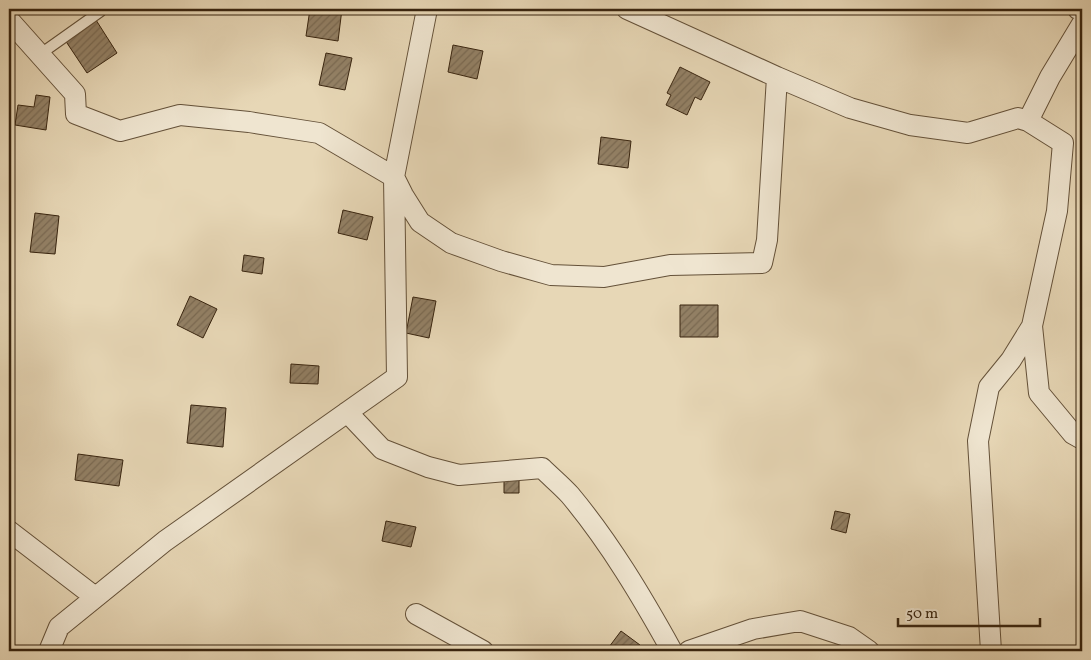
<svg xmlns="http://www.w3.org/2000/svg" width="1091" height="660" font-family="Vollkorn,serif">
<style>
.building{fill:url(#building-hatch);stroke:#38240f}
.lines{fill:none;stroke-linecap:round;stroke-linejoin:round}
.service-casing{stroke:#645139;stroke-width:12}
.minor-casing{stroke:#645139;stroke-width:22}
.service{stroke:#efe5d0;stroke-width:10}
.minor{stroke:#efe5d0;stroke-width:20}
</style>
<defs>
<pattern id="building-hatch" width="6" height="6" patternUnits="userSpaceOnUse" patternTransform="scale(1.25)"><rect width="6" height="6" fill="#938166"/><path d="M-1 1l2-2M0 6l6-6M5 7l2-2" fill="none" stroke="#796952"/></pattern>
</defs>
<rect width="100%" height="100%" fill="#e7d7b6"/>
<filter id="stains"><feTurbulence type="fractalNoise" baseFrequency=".004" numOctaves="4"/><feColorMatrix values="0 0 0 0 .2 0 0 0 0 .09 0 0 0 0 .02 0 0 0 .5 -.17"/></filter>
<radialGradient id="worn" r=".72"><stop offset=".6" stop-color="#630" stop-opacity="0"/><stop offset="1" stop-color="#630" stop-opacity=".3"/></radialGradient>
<path class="building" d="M310,9h32l-4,32 -32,-5z
M494,9h13l-1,4z
M96,20l21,33 -30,20 -22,-33z
M453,45l30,6 -6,28 -29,-7z
M326,53l26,5 -7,32 -26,-5z
M680,67l30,15 -9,18 -6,-3 -8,18 -21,-10 5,-10 -4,-2z
M36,95l14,2 -4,33 -31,-5 3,-20 16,2z
M601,137l30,4 -3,27 -30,-4z
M343,210l30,7 -6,23 -29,-7z
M35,213l24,3 -4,38 -25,-2z
M244,255l20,3 -2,16 -20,-3z
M190,296l27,13 -14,29 -26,-13z
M413,297l23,4 -7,37 -23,-5z
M680,305h38v32h-38z
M291,364l28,2 -1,18 -28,-1z
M191,405l35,3 -3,39 -36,-4z
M78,454l45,6 -4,26 -44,-6z
M504,476h15v17h-15z
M835,511l15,3 -4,19 -15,-4z
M386,521l30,6 -5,20 -29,-6z
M621,631l19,14 -4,6h-30z"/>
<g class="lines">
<defs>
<path id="service" d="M39,55l62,-44"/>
<path id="minor" d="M1078,9l4,1
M9,20l66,74 1,20 44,17 60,-16 69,7 70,11 75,44 9,18 17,27 31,21 50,18 50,14 53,2 66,-12 92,-2 5,-23 10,-163 -150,-68
M777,77l73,31 60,17 58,8 50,-15 10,3
M1032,326l7,67 34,41 9,5
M347,412l35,37 46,18 31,8 83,-7c9,9 20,18 28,27 40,48 72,102 102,156
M9,531l86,66
M416,614l67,37
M49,651l10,-24 106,-86 232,-164 -3,-200 33,-168
M689,651l64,-22 47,-8 49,16 20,14
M991,651l-13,-210 11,-54 22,-27 21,-34 25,-115 6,-68 -35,-22 22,-44 32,-53"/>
</defs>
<use href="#service" class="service-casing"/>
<use href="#minor" class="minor-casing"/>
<use href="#service" class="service"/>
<use href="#minor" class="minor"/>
</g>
<rect width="1091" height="660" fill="none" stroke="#e7d7b6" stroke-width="30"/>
<rect x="10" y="10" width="1071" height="640" fill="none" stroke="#38240f" stroke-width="2.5"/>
<rect x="15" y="15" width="1061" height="630" fill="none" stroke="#38240f"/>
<path d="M898 618v8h142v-8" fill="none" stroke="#38240f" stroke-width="2.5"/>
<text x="906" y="618" font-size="15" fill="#38240f" stroke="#efe5d0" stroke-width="4" paint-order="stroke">50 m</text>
<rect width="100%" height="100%" filter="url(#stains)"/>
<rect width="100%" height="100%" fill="url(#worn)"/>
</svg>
